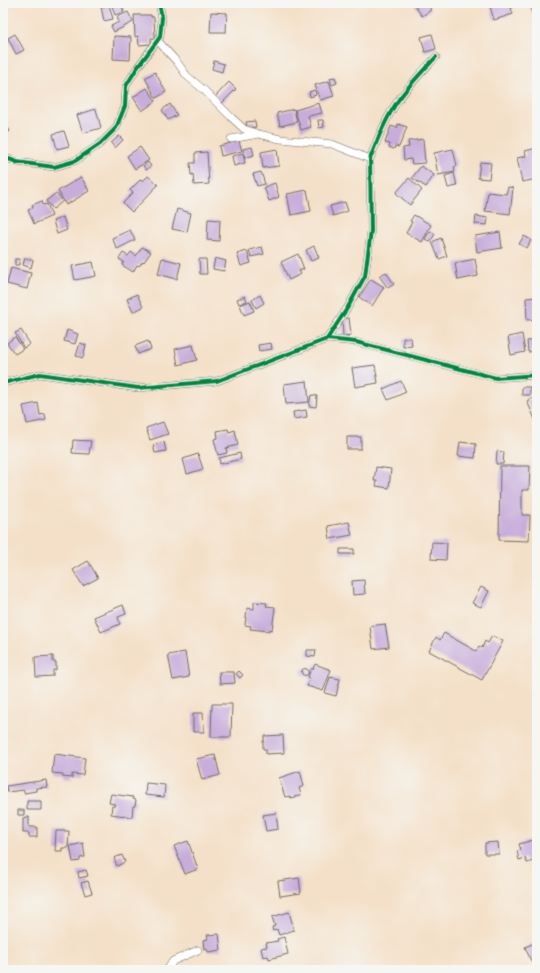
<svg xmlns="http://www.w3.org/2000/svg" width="540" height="973" font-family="'Balsamiq Sans',sans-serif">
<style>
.building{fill:#c8addb}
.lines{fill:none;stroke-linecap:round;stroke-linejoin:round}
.minor-casing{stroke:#716a62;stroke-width:8}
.minor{stroke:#fff;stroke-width:7}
.cycleway-casing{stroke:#f6f6f2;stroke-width:6}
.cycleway{stroke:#00873e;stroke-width:4}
</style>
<rect width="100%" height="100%" fill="#f6f6f2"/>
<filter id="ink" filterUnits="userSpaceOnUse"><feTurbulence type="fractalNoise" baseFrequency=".025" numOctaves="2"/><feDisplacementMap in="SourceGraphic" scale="8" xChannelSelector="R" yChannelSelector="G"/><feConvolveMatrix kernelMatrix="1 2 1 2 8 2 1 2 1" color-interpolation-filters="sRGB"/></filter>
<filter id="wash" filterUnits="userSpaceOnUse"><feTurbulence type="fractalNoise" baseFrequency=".012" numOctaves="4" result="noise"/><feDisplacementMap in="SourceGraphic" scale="16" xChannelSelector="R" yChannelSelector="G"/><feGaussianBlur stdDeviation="0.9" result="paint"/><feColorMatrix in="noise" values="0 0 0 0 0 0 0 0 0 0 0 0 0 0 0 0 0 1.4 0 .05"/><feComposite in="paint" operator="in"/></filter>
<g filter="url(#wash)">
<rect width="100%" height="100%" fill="#f4e0c8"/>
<g id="blocks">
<path class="building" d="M111,3h10l3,9 -9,3z
M413,3h14l4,7 -9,6z
M489,3h24l1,4 -3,1 2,6 -19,6z
M537,3v9l-5,1 -2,-8z
M109,5l4,14 -9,2 -3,-14z
M128,12l5,10 -19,10 -3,-6 8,-4 -2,-5z
M211,12l16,1 -1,19h-16z
M134,15h17v2h3l1,21h-4v6l-12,1 -1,-9 -3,1z
M15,34l9,16 -8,4 -8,-16z
M432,34l4,15 -11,3 -4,-15z
M114,36l17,1 -1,23 -17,-1z
M214,61l10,3 -2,8 -10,-3z
M155,72l11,20 -10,6 -11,-20z
M335,77l2,6 -5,2 -2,-7z
M329,81l5,15 -14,4 -5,-15z
M229,82l7,7 -14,14 -7,-6z
M147,88l9,13 -14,10 -9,-14z
M315,90l1,5 -6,2 -1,-5z
M319,103l3,10 -14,3 3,11 -10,3 -6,-20z
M170,104l7,11 -9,5 -6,-10z
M96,109l5,19 -18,5 -6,-18z
M294,109l3,13 -17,4 -3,-13z
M318,120h5l1,7 -5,1z
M3,121l7,10 -7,6z
M255,121l1,6 -9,1 -1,-6z
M398,124l9,3 -8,20 -4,-1 -1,3 -5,-2 1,-3 -5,-1 6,-17 6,2z
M64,131l5,15 -12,3 -4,-15z
M119,136l4,4 -8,8 -4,-5z
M423,139l2,24 -13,1 -1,-5 -7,1 -1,-12 6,-1 -1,-6z
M239,141l3,10 -21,5 -2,-10z
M140,147l9,13 -14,9 -8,-13z
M252,147l2,8 -9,3 -2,-9z
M537,148v31l-15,3 -5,-24 9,-2 -1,-5z
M277,149l2,17 -16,2 -2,-16z
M453,149l4,17 -3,1 1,5 -17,3 -4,-22z
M207,152l2,32 -15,1 -1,-11 -2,1 -1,-12h5v-10z
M243,153l2,10 -11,3 -2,-10z
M148,162l3,4 -5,4 -3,-4z
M480,162l11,1 -2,16 -11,-1z
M421,166l13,9 -8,12 -14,-9z
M261,172l4,12 -8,2 -4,-12z
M454,173l3,13 -9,2 -3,-12z
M148,176l10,9 -26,27 -9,-9 10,-10 -3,-3 11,-11 2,2z
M81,177l8,14 -23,14 -8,-14z
M409,178l13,12 -12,15 -14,-12z
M275,183l4,14 -10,4 -5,-14z
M508,187l5,1 -3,26 -25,-3 3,-19 18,2z
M307,190l4,21 -20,4 -4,-21z
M56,193l7,8 -10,8 -7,-8z
M42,201l1,4 4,-1 5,12 -18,8 -6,-14 5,-2 -1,-3z
M345,202l3,9 -15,5 -3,-10z
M177,209l14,4 -4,19 -15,-3z
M414,215l17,10 -9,17 -16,-9 6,-11 -2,-1z
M476,216l12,2 -1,7 -12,-1z
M63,217l4,13 -10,4 -4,-13z
M208,219l12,1 -1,21 -12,-1z
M130,230l5,10 -18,9 -5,-11z
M430,231l5,3 -5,8 -5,-3z
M500,232l2,16 -25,4 -2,-16z
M524,236l7,4 -4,8 -8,-4z
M441,238l6,18 -8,3 -7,-17z
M314,246l5,12 -8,3 -5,-11z
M142,247l9,5 -7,10 -1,-1 -4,5 -2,-1 -4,7 -11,-7 2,-3 -5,-3 4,-6 5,3 3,-4 5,4z
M262,247l2,7 -13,3 -2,-7z
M247,251l4,12 -10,3 -4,-12z
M298,254l6,15 -5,2 2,3 -12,6 -8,-18z
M25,258l8,2 -2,8 -8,-3z
M162,258l19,5 -4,16 -19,-5z
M215,258l11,3 -2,10 -11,-2z
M15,259h4v6h-4z
M199,259h7l1,15h-7z
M475,259l3,17 -20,4 -3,-17z
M93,262l3,14 -21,4 -3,-14z
M11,268l20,5 -4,16 -20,-5z
M386,272l8,12 -6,4 -9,-12z
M371,279l13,8 -12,19 -13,-9z
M137,294l6,13 -10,5 -6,-13z
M260,295l4,8 -8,5 -4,-8z
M245,296l2,5 -8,3 -2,-5z
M537,297v22l-10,1 -1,-22z
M250,301l4,10 -10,4 -4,-10z
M349,318l2,17 -8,1 -1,-17z
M21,330l9,14 -6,4 -9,-15z
M67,330l11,4 -3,10 -11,-3z
M522,334l3,18 -14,3 -3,-18z
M15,337l8,12 -8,5 -8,-11z
M403,338h8l1,8 -9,1z
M537,340v11l-9,1 -1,-11z
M148,341l3,8 -13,5 -3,-8z
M80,343l6,2 -3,13 -7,-2z
M271,343l1,6 -13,2 -1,-6z
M193,345l4,15 -19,5 -3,-16z
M375,365l3,18 -23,4 -3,-19z
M307,381l2,21 -23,2 -2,-20z
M401,381l5,11 -18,8 -5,-11z
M522,387h8v8h-8z
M311,395l6,1 -1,11 -7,-1z
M537,396v28l-10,-23z
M38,403l2,12 5,-1 1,6 -19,4 -4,-18z
M306,410l1,7 -13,2 -1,-7z
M163,422l5,12 -18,6 -4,-12z
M228,429l1,3 6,-2 3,15 -12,3 1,5 -9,2 -4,-16 4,-1 -1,-7z
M347,437h14v12h-14z
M73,440l18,1 -2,13 -17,-1z
M164,442l2,9 -11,2 -2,-8z
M460,442l16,2 -1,14 -17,-2z
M497,451l7,1 -1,12h-7z
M240,453l1,6 -21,5 -1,-6z
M198,454l5,15 -16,5 -4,-15z
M500,466h30l-1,24h-7v25h8l-1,26 -30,-1z
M376,467l15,2 -2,19 -13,-2 1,-5h-3z
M349,522l3,13 -22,4 -2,-13z
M432,542l15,1 -1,17 -15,-1z
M340,549h14v5h-14z
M88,561l10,17 -15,8 -10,-16z
M364,580l1,14 -12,1 -1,-14z
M481,587l8,4 -8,16 -9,-4z
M254,602l13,1 -1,3 9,1 -3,23 -3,-1v2l-19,-2 1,-3 -6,-1 2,-17 7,1z
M123,605l3,9 -8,3 2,7 -19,8 -7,-15z
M385,624l4,23 -16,2 -3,-23z
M444,633l32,18 3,-5 3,2 3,-7 3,2 4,-7 11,5 -21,39 -53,-29 7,-14 4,3z
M307,650h9l-1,7 -8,-1z
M185,652l4,25 -16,3 -5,-25z
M53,656v6h3v8h-3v6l-17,1 -1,-20z
M315,664l16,6 -8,21 -16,-5 3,-8 -2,-1 3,-8h2z
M301.5 672a3.5 3.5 0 1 1 7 0a3.5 3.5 0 1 1-7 0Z
M239,671l4,4 -3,3 -4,-4z
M219,672h15l1,11 -15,1z
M330,677l10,2 -4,17 -11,-3z
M212,704h20l-1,33h-20z
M193,713h10l1,19h-11z
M283,735l1,18 -18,1v-5h-3v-8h1v-5z
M54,754l31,4 -2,17 -11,-1v4l-9,-1v-3l-11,-1z
M215,755l5,20 -18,5 -6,-21z
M300,771l4,15 -5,2 2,7 -10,3 -1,-2 -5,1 -6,-19z
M46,780l1,7 -11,1v3l-12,2v-3l-17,2 -1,-6z
M146,783l19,2 -1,12 -19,-2z
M111,794l22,3v2l3,1 -1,6h-2l-1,11 -21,-3 1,-8h3v-2l-6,-1z
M27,801h14v9h-14z
M18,810h6v5h-6z
M276,813l2,16 -12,2 -3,-16z
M29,817v10h8v10h-8v-4h-6v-15z
M56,831h13l-1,17h-6v3h-7z
M537,839v21l-10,3 -2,-5 -6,2 -2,-9 4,-1 -2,-6z
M188,841l10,28 -13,5 -11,-28z
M498,842l1,12h-14v-11z
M83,843l2,14 -5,1v3l-7,1 -3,-16z
M122,855l3,7 -8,4 -3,-8z
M86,870l2,6 -9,2 -1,-6z
M299,878l2,15 -21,3 -2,-15z
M88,881l4,12 -7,2 -4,-12z
M289,912l5,18 -15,5 -2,-6 -4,2 -1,-4 3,-1 -3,-9z
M219,934l2,16 -13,2 -1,-4 -3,1 -1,-9 5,-1 -1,-4z
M284,937l4,17 -19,5 -1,-3 -5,1 -2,-9 6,-1 -1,-4 12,-2 -1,-2z
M537,942v16l-6,3 -6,-14z
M497,968v2h-15v-1z"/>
</g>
</g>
<g filter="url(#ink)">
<use href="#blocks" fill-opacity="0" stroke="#716a62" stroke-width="1"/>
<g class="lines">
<defs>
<path id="minor" d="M158,41l19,21 10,14 17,14 28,28 12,11 15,5
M231,139l28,-5 21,5 52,5 38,15
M3,157l14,5 37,5 21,-6 25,-17 16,-16 9,-22 1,-20 11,-18 23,-31 2,-19 -3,-15
M327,339l21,-32 17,-31 6,-45 -1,-72c7,-19 15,-39 27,-57 11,-16 25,-30 39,-45
M3,383l37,-9 98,14 79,-7 110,-42 29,3 140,36 41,-3
M167,970l6,-9 25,-11"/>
</defs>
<use href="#minor" class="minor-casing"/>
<use href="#minor" class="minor"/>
<defs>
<path id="cycleway" d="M3,157l14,5 37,5 21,-6 25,-17 16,-16 9,-22 1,-20 11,-18 23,-31 2,-19 -3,-15
M327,339l21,-32 17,-31 6,-45 -1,-72c7,-19 15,-39 27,-57 11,-16 25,-30 39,-45
M3,383l37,-9 98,14 79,-7 110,-42 29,3 140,36 41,-3"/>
</defs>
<use href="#cycleway" class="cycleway-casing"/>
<use href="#cycleway" class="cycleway"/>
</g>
</g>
<rect width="540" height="973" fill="none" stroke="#f6f6f2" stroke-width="16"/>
</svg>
